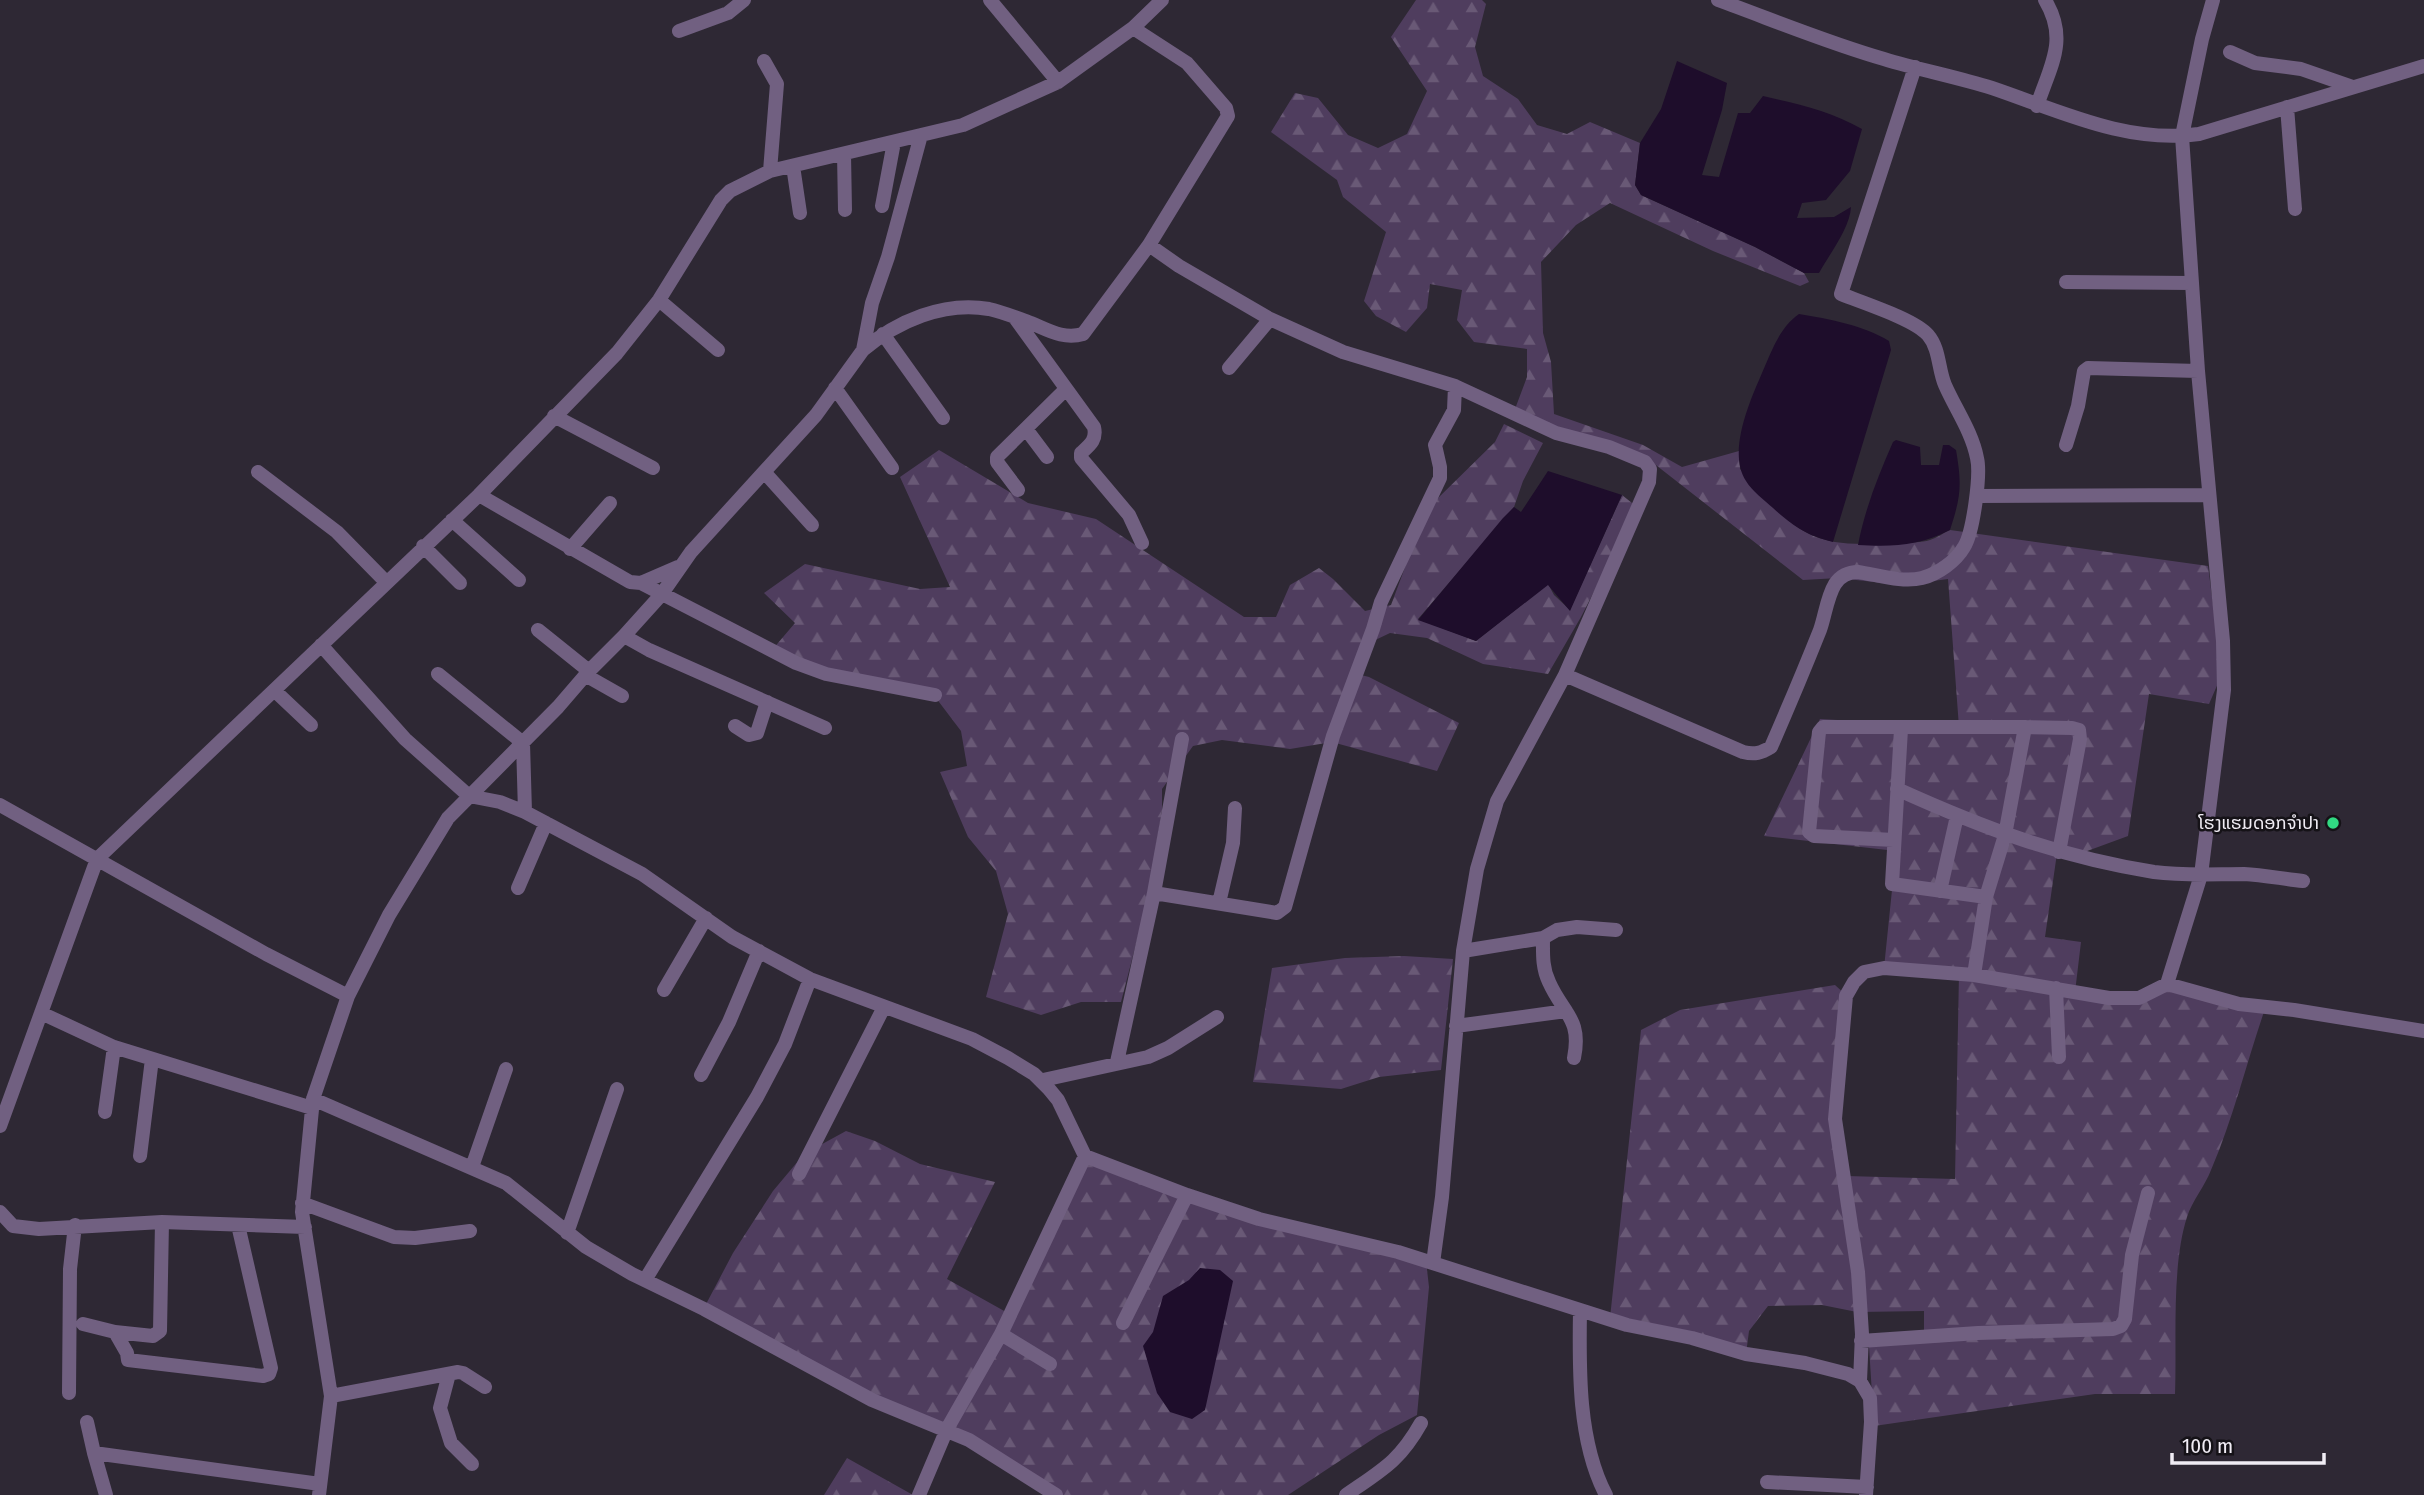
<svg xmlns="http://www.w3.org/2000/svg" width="2424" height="1495" font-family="'Fira Sans Condensed','Noto Sans Lao',sans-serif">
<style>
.forest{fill:url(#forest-firs)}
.water{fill:#1e0d2b}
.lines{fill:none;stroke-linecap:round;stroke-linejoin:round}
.minor{stroke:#716081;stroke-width:14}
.poi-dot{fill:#31d882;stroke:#151217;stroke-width:2.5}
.labels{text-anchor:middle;stroke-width:5;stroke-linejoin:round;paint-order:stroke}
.poi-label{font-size:18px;fill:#f0ecf4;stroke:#151217;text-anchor:end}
</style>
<defs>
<pattern id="forest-firs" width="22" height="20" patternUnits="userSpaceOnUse" patternTransform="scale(1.75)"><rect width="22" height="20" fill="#4f3d5e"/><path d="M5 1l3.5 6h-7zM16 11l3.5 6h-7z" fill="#695976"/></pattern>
</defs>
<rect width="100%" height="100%" fill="#2e2834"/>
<path class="forest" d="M1416,0h66l4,4 -11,43 8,29 35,23 19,26 30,9 23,-12 50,21 -5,42 6,10 114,52 49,26 5,9 -9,4 -87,-35 -103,-48 -34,22 -35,37 2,71 8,29 3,52 89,31 39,22 57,-16 1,18c52,57 63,80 146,74 14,-1 31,1 44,-3 7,-2 13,-7 20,-10l258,36 14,108 -13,30 -60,-10 -21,142 -49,18 -22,-1 -12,84 36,5 -6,50 34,6 60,-12 97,20c-19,54 -32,111 -55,164 -6,16 -19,31 -24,47 -16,50 -10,124 -12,177h-80l-221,32 -5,-80 55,-7v-28l-67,1 -35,-7 -54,1 -19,25 -3,23 -136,-36 31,-288 39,-20 155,-25 12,11 -11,124 10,56 109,3 4,-205 -75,-6 12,-117 -132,-15 56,-117 139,8 -11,-148 -46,6 -64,-7 -35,2 -151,-118 -105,-35 -32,-18 12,-32v-28l-53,-7 -17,-22 5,-30 -32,-6 -3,24 -21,24 -30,-16 -12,-15 22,-69 -43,-35 -6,-17 -66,-48 24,-39 23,5 30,37 30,13 29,-14 20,-43 -36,-54z
M1504,424l39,19 -20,38 -9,26 -96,112 58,22 72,-57 6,11 16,15 52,-115 15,12 -56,110 -33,57 -65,-10 -56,-26 -37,-5 -21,10 -8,32 8,2 90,46 -22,48 -105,-29 -42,7 -68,-9 -29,6 -31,43v21l-15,91 -26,101h-40l-40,13 -55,-18 22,-83 -12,-43 -28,-34 -28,-65 27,-6 -6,-35 -25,-33 -96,-20 -68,-28 23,-27 -31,-30 41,-29 115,25 30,-2 -50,-110 39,-27 89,53 68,16 148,98h32l14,-32 29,-17 14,11 32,32 26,-6 19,-51 25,-53 60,-59z
M1404,956l49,3 -12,111 -62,7 -38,12 -88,-7 19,-114 73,-10z
M846,1131l29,10 45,23 75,18 -48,97 59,33 80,-159 176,64 164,44 3,26 -12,128 -38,20 -91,60h-227l-186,-100 -171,-87 29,-55 40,-62 31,-37z
M847,1458l66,37h-89z"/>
<path class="water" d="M1677,61l50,22 -5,27 -20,65 17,2 19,-64h12l13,-17c35,8 68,15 99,33l-12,42 -24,29 -24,3 -5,15 37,-1 17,-10c-1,21 -21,46 -32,66h-15l-49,-26 -114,-52 -6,-10 5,-42 21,-34z
M1799,314c30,5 64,11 90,27l2,9 -58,192c-27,-7 -40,-16 -60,-34 -9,-8 -21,-17 -27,-27 -19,-29 4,-80 16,-108 10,-22 17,-45 37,-59z
M1896,440l24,7 1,18h18l4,-20h6l7,5c6,35 5,46 -6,80 -32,16 -57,17 -92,15 7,-36 20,-69 35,-103z
M1548,471l74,24 -52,116 -22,-26 -72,56 -58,-21 85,-102 11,-11 7,5z
M1200,1268l20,2 13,11 -28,129 -13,9 -22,-7 -13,-19 -14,-47 10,-14 10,-36 26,-16z"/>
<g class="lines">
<path class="minor" d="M990,0l68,82
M1718,0c55,20 110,43 166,59 36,11 73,18 108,29 68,23 134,56 207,46l225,-68
M679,31l49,-18 16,-13
M2230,52l25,11 46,6 52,18
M764,61l13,23 -7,87
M2037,106c13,-40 32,-66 8,-106
M2287,107l8,102
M921,135l-33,122 -16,46 -9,47 -47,65 -125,137 -30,43 -37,41 -35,35 -31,36 -110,111 -59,97 -41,81 -35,103 193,84 80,64 46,27 72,35 168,91 97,40 87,55
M844,154l1,56
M793,166l7,47
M882,206l12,-64
M1149,245l30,21 91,53 73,33 112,34 101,47 53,14 36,15 5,7 -1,13 -84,193 -68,126 -20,68 -14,82 -21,246 -9,66
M2066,282l126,1
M659,300l59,50
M1015,318l79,109c3,13 -4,18 -13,26v5l48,57 13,28
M883,334l60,84
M863,350c34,-29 81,-49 126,-41 14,3 28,9 42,14 17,7 33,17 52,11l66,-89 79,-129 -2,-8 -39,-45 -54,-35
M1229,368l41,-49
M835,388l57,80
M554,416l99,52
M1026,429l21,28
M2066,445l12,-39 6,-35 4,-3 110,3
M258,472l79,60 49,50
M765,473l47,52
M1018,490l-21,-28v-5l69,-68
M479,495l151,87 11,1 37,-16
M1977,496l231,-1
M452,520l67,60
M423,546l37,37
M570,549l40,-46
M641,583l155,80 30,11 109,21
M538,630l51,41
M624,636l25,14 176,78
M321,645l84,94 64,57 31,6 25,10 117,62 90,63 78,42 162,60 36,19 26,16 15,15 9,11 27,56 102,39 72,24 139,33 229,73 65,13 54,16 59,9 43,11 12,7 10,17 1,24 -5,73
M438,674l85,69 2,69
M585,675l37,21
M1565,675l178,77c12,3 18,1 28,-5 17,-39 33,-77 49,-117 5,-14 7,-33 15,-46 6,-9 14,-12 23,-12 20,3 45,11 64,6 16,-4 34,-17 42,-31 9,-14 17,-72 13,-89 -5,-26 -21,-48 -32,-73 -7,-16 -5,-36 -17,-50 -14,-16 -65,-32 -87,-41l74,-227
M275,691l36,34
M735,726l14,9 8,-2 10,-31
M1901,729l-9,155 94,13
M1897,789c86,39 163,68 257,83 30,4 60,2 90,2 20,1 39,5 59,7
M0,805l266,149 82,42
M1894,840l-80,-4 -5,-4 10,-100 4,-5h202l47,1 7,2 1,9 -21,113
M518,888l28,-65
M1940,891l17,-75
M1154,893l123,20 8,-6 48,-171 40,-107 8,-27 59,-124v-11l-5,-22 19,-35 1,-24
M1219,903l14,-60 2,-35
M1543,938c0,15 -1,30 6,44 14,32 33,36 25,76
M1463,951l80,-13 14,-8 20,-3 39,3
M1974,975l12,-78 19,-62 20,-108
M2167,984l34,-109 23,-185 -1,-49 -25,-270 -16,-235 20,-97 11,-39
M2056,988l3,69
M664,990l42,-72
M41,1013l73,34 198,61
M1456,1026l110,-15
M1117,1062l37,-169 28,-154
M701,1075l28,-53 30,-71
M1043,1080l105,-23 20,-9 49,-31
M313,1099l-11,113 29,184 -12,99
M105,1112l9,-65
M0,1126l97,-267 382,-364 138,-142 42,-53 62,-100 9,-9 40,-20 193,-46 95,-43 75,-54 29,-28
M140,1156l12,-97
M472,1167l34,-98
M799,1174l85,-167
M302,1203l92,34 21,1 55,-7
M0,1212l13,14 26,3 123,-7 143,5
M567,1233l50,-144
M645,1280l112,-183 28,-53 25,-65
M1580,1310c-1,60 -2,132 26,185
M1123,1323l64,-128
M83,1324l32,8 12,21 1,7 135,16 6,-2 2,-6 -33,-143
M115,1332l38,4 7,-5 2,-109
M1001,1334l49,30
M1861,1341l117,-8 135,-4 8,-3 4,-7 7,-64 16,-62
M449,1374l-9,34 11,35 21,21
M1860,1381l2,-47 -4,-62 -23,-153 11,-123 8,-14 10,-10 20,-4 90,7 135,23h30l28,-14 72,20 55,6 130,21
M69,1393l1,-124 5,-44
M331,1396l127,-24 5,1 22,14
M87,1422l7,31 226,31
M94,1453l12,42
M1767,1482l100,5
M919,1495l28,-66 54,-95 84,-178
M1346,1495c36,-25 53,-33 75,-72"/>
</g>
<circle class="poi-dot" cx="2333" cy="823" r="7"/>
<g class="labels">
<g class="poi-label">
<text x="2319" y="829">ໂຮງແຮມດອກຈຳປາ</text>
</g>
</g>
<path d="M2172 1453v10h152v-10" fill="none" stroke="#f0ecf4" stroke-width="3.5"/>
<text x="2182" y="1453" font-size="21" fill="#f0ecf4" stroke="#151217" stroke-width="5" paint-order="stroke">100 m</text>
</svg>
